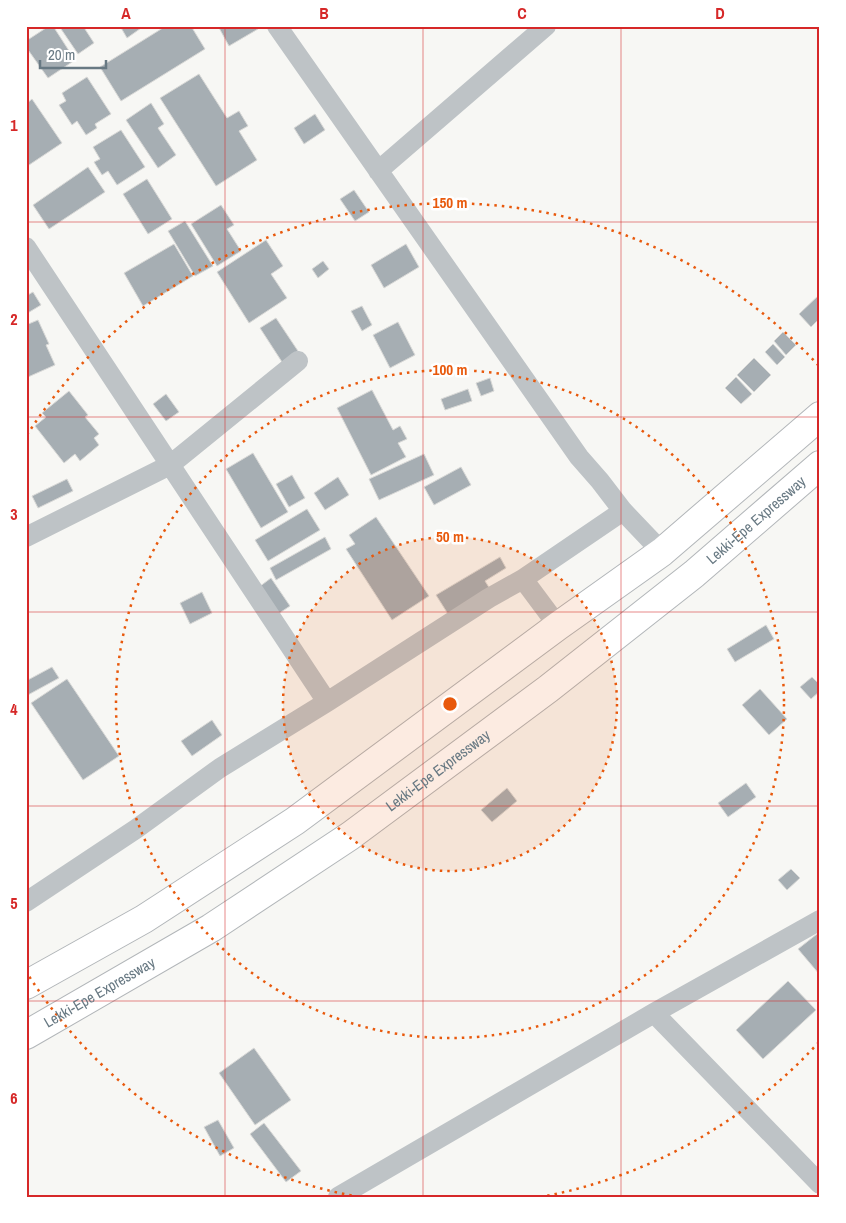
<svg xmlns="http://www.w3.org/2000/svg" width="846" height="1223" font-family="'Archivo Narrow',sans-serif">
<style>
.building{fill:#a6aeb3;stroke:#d9d9d7}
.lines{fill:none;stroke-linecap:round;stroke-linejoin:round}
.highway-casing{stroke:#b2b6b9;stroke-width:30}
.street{stroke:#bec3c6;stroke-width:20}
.highway{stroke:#fff;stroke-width:28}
.grid{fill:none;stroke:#d62828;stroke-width:1;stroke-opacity:0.55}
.ring{fill:none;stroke:#e8590c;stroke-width:2.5;stroke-dasharray:2.5 5}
.labels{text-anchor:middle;stroke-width:5;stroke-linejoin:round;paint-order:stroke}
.street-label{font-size:15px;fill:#687983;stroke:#fff}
.centre{fill:#e8590c;stroke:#fff;stroke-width:2.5}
.ring-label{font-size:15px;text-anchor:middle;font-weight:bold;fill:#e8590c;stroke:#fff;stroke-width:5;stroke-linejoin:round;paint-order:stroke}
.neatline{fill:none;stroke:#d62828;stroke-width:2}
.grid-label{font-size:16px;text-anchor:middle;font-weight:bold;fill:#d62828}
</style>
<rect width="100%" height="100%" fill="#f7f7f4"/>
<path class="building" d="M49,26h4l22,34 -27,18 -22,-31v-6z
M59,26h24l11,17 -16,11z
M120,26h24l-17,12z
M166,26h25l14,23 -84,52 -21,-34z
M218,26h38l2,3 -29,17z
M199,74l28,44 12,-7 9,15 -9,5 18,29 -41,26 -56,-88z
M87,77l24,37 -16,10 2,4 -11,7 -9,-14 -5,4 -13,-20 7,-4 -4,-8z
M32,99l30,44 -36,24v-63z
M151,103l13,21 -6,4 18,27 -18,13 -32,-48z
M315,114l10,16 -21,14 -10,-16z
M121,130l24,37 -28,18 -9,-14 -6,4 -8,-13 6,-3 -7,-12z
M88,167l17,25 -56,37 -16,-24z
M147,179l25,40 -24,15 -25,-40z
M354,190l15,22 -14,9 -15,-22z
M221,205l13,20 -7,4 14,22 -24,15 -26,-42z
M185,221l28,45 -18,10 -27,-45z
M266,240l17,26 -12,8 16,24 -38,25 -32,-51z
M174,244l19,32 -50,30 -19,-33z
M406,244l13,23 -35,21 -13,-23z
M323,261l6,8 -11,9 -6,-9z
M33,292l8,13 -15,9v-18z
M820,294v24l-9,9 -12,-13z
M362,306l10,19 -10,6 -11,-20z
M276,318l22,33 -16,11 -22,-34z
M38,320l11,24 -3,1 9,20 -27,12 -2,-3v-49z
M398,322l17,33 -25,13 -17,-33z
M783,332l13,13 -10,10 -12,-14z
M773,344l12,13 -8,8 -12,-13z
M754,358l17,17 -17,17 -17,-17z
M736,377l16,17 -11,10 -16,-16z
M490,378l4,13 -13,5 -5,-13z
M468,389l4,12 -27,9 -4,-11z
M372,390l21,40 7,-4 7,13 -9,4 8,14 -35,18 -34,-67z
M69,391l19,24 -3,2 14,17 -5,4 5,7 -19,16 -5,-7 -11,9 -29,-37 11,-9 -4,-4z
M166,394l13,18 -13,9 -13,-17z
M253,453l35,59 -27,16 -35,-59z
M424,454l10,21 -55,25 -10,-21z
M461,467l10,18 -37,20 -10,-18z
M292,475l13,23 -16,9 -13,-23z
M338,477l11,18 -24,15 -11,-17z
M67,479l6,12 -35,17 -6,-12z
M307,509l13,21 -52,31 -13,-21z
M376,517l53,79 -37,24 -46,-71 9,-5 -6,-9z
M325,537l6,12 -55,31 -6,-12z
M500,557l6,11 -21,13 5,8 -42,25 -12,-19z
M271,578l19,28 -12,8 -19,-27z
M202,592l10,21 -22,11 -10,-21z
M766,625l8,14 -39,23 -8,-13z
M52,667l7,11 -33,18v-15z
M812,677l8,8v6l-9,8 -11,-12z
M67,679l52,77 -36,24 -52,-77z
M760,689l27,30 -18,16 -27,-30z
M212,720l10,15 -30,21 -11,-15z
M746,783l10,14 -28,20 -10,-14z
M507,788l10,13 -25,21 -11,-12z
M791,869l9,9 -13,12 -9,-10z
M817,934l3,3v38l-22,-26z
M788,981l28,29 -53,49 -27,-29z
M254,1048l37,52 -36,25 -36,-52z
M218,1120l16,28 -14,8 -16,-29z
M264,1123l37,48 -15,11 -36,-48z"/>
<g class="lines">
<defs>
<g id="highway">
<path d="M26,985l118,-66 151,-98 263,-195 104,-74 158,-136"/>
<path id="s1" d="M26,1035l185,-107 139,-92 198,-147 146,-115 126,-109"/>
</g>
</defs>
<use href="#highway" class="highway-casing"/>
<path class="street" d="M277,26l302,431 21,24 23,30 39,41
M378,171l168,-145
M26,247l301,455
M26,537l144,-72 128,-104
M523,579l35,47
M26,902l110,-73 84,-61 107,-66 162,-104 34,-19 100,-68
M654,1013l166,171
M338,1197l316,-184 166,-93"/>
<use href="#highway" class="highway"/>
</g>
<path class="grid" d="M225,26v1171M423,26v1171M621,26v1171M26,222h794M26,417h794M26,612h794M26,806h794M26,1001h794"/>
<circle cx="450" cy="704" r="167" fill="#e8590c" fill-opacity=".12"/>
<g class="ring">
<circle cx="450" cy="704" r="167"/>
<circle cx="450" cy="704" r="334"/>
<path d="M819 1042A501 501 0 0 1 541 1197M359 1197A501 501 0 0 1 27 973M27 435A501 501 0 0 1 819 366"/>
</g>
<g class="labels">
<g class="street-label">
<text dy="5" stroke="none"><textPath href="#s1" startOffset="895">Lekki-Epe Expressway</textPath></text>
<text dy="5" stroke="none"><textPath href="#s1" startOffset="490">Lekki-Epe Expressway</textPath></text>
<text dy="5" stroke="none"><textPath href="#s1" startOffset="85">Lekki-Epe Expressway</textPath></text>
</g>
</g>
<circle cx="450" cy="704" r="8" class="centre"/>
<g class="ring-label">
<text x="450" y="208">150 m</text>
<text x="450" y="375">100 m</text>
<text x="450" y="542">50 m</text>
</g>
<rect width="846" height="1223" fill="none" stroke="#ffffff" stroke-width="55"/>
<path d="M40 60v8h66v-8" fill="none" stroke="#687983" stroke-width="2.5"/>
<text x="48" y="60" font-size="15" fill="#687983" stroke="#ffffff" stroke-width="4" paint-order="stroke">20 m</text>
<rect x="28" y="28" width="790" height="1168" class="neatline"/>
<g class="grid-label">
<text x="126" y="19">A</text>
<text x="324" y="19">B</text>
<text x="522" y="19">C</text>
<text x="720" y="19">D</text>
<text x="14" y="131">1</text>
<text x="14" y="325">2</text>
<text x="14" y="520">3</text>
<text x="14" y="715">4</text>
<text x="14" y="909">5</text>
<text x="14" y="1104">6</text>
</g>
</svg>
